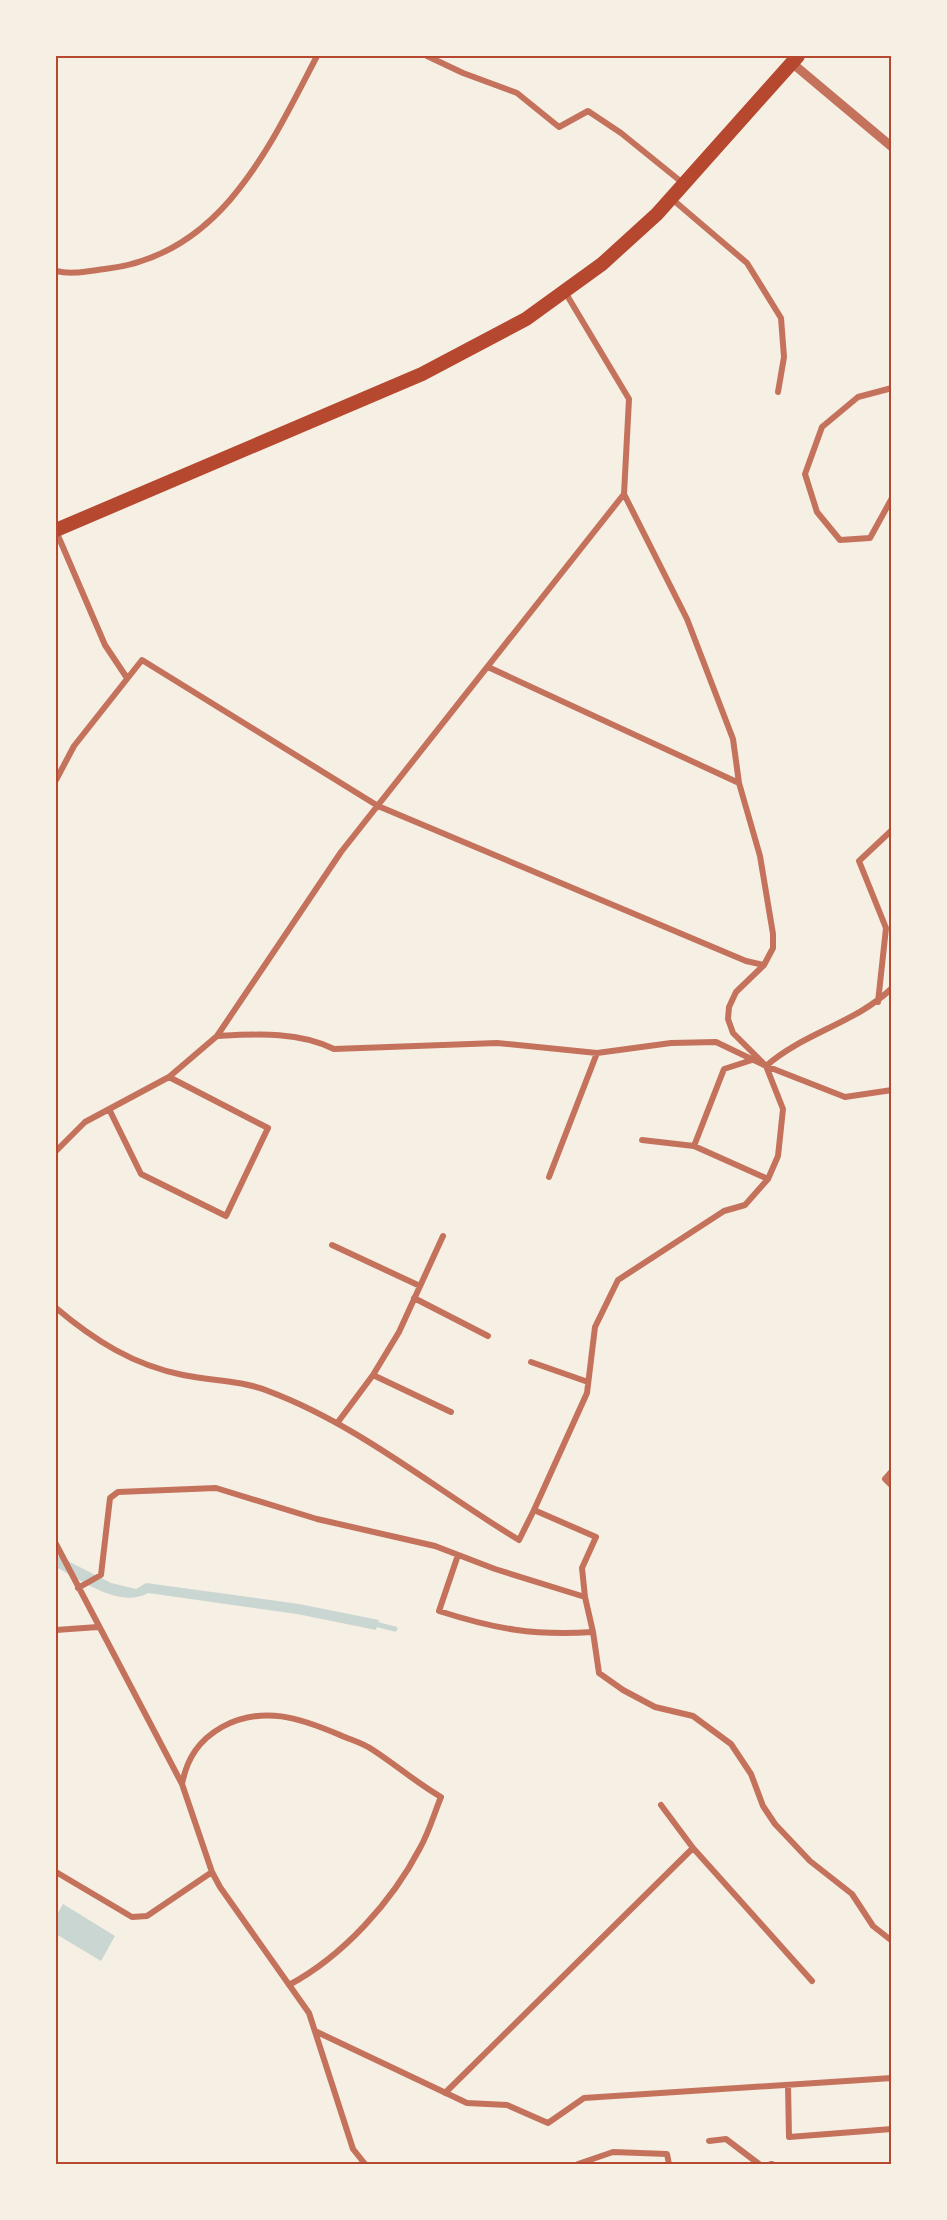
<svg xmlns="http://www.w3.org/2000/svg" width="947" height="2220" font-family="'IBM Plex Sans',sans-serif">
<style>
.water{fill:#c9d6d2}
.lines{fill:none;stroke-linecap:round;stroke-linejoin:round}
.stream{stroke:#c9d6d2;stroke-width:5}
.minor{stroke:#c5725c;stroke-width:6}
.tertiary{stroke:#c5725c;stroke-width:9}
.trunk{stroke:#b5482f;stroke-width:14}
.neatline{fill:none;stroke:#b5482f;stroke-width:2}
</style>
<rect width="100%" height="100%" fill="#f6efe4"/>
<path class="water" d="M56,1555l55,28 25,6 10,-6 153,21 80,16 -3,10 -79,-16 -149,-21c-28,16 -67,-13 -92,-26z
M63,1904l52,32 -14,25 -45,-27v-18z"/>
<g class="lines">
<path class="stream" d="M371,1623l24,6"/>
<path class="minor" d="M427,56l36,17 54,20 42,34 29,-16 33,22 63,51
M672,199l75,64 34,55 3,39 -6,35
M56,271c16,4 32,0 49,-2 116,-13 164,-121 212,-213
M892,388l-34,9 -36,30 -17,47 12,38 23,28 30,-2 22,-40
M56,531l49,114 22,33
M488,667l251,116
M56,780l18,-34 68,-86 236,146 368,155 18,4
M878,1002l8,-74 -27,-67 33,-31
M217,1036c39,-2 81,-5 117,13l163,-6 100,10 74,-10 45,-1 50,24 79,31 47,-7
M766,1066c37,-33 90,-43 126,-78
M109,1109l32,65 85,42 42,-88 -99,-51
M642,1140l52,6 74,33
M694,1146l30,-77 28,-9
M56,1151l29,-29 84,-45 48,-41 124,-184 283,-358 5,-95 -64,-107
M549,1177l48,-124
M332,1245l88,41
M414,1298l74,38
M56,1308c38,32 77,57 127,67 29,6 57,5 85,16 91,34 168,99 251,149l15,-30
M531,1362l57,20
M373,1375l78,37
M338,1422l35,-47 26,-43 44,-96
M892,1471l-7,8 7,7
M56,1544l126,240 30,88 8,15 89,126 44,136 12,15
M458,1555l-19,56c56,18 95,25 154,21l-8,-35
M78,1588l23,-13 9,-77 8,-6 98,-4 101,31 118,27 60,23 90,28 -3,-29 14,-31 -62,-27 53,-117 8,-66 23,-47 106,-69 21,-6 23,-26 10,-23 5,-47 -17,-43 -33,-33 -5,-14 1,-12 7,-15 28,-27 9,-17v-14l-13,-78 -21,-73 -6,-44 -46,-120 -63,-125
M56,1630l42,-3
M593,1632l6,41 24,17 32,17 38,9 38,28 20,30 12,32 12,18 35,37 42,33 21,32 19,15
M182,1784c5,-26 17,-44 40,-57 41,-22 78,-9 118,8 11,5 23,8 33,15 23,15 44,33 68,47 -7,17 -12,35 -21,51 -28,54 -77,108 -131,137
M693,1848l119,133
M56,1872l76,45 15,-1 65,-44
M315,2031l152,72 40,2 41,18 36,-25 308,-20
M788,2085l1,52 103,-8
M445,2093l248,-245 -32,-43
M709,2141l17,-2 33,25
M578,2164l35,-12 54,2 2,10
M771,2164h1"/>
<path class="tertiary" d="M792,63l100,84"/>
<path class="trunk" d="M56,530l366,-156 104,-55 76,-55 55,-50 141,-158"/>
</g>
<rect width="947" height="2220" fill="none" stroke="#f6efe4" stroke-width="114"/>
<rect x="57" y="57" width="833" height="2106" class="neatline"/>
</svg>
